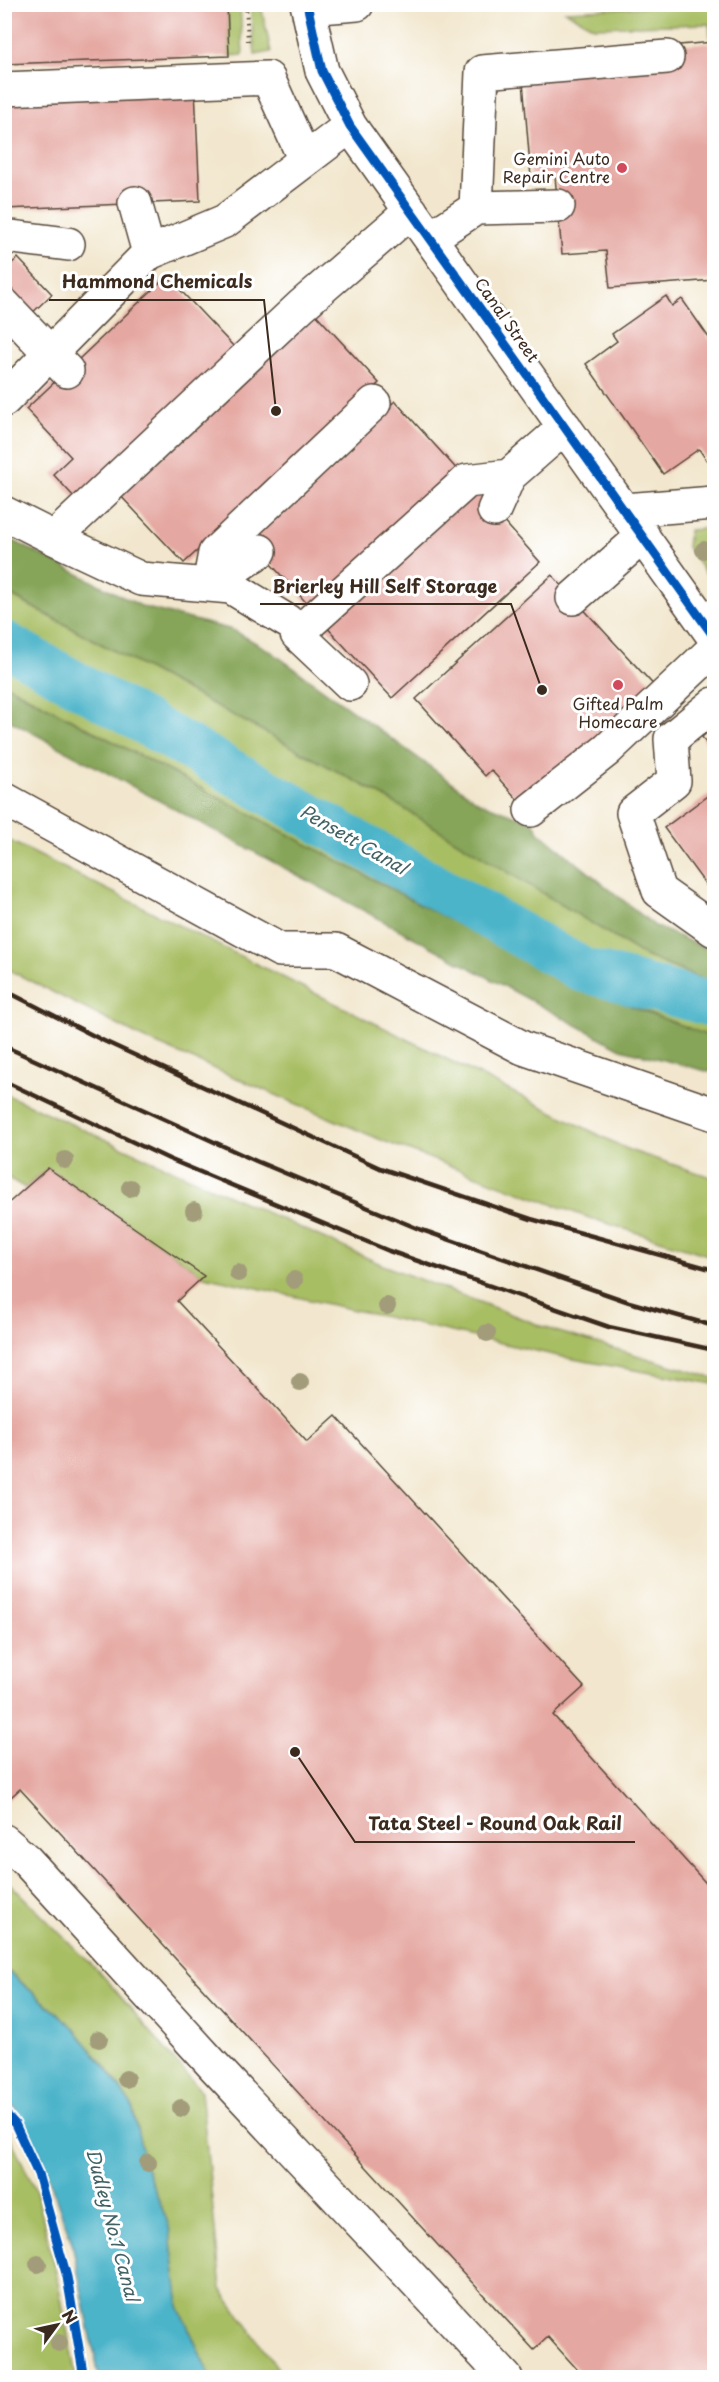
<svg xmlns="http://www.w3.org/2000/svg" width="719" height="2382" font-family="'Playpen Sans',sans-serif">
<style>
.green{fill:#a8be63;stroke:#727440;stroke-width:1.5}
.forest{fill:#86a559;stroke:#60683c;stroke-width:1.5}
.water{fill:#4bb4c9;stroke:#436f74;stroke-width:1.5}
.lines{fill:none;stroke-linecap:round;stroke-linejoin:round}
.canal{stroke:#4bb4c9;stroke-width:45}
.building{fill:#e5a7a1}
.minor-casing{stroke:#564638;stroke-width:36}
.path{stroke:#564638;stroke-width:4;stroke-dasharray:1.5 4.5;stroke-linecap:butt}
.minor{stroke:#fff;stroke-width:33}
.rail{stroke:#3b2a1e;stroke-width:4.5}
.cycleway-casing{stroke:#fff;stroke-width:13}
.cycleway{stroke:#0057b8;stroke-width:9}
.tree{fill:#a29c7a}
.poi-dot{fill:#d1495b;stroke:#fff;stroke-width:2}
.labels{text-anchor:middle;stroke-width:6;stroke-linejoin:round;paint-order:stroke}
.poi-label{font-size:16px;fill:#3b2a1e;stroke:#fff;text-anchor:end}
.street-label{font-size:16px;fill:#3b2a1e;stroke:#fff}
.water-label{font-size:18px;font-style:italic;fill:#416162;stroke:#fff}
.leader{fill:none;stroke:#3b2a1e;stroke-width:2}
.callout-dot{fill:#3b2a1e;stroke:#fff;stroke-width:2}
.callout-label{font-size:18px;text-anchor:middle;font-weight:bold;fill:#3b2a1e;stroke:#fff;stroke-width:6;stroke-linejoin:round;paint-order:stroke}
</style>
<rect width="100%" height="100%" fill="#fff"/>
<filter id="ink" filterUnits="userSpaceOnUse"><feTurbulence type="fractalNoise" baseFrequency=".0167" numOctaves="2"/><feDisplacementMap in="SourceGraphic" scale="12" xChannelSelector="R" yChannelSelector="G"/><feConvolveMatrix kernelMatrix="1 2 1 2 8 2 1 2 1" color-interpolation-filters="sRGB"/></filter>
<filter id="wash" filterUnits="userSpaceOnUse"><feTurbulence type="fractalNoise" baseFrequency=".008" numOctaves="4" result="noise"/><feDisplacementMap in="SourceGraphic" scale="24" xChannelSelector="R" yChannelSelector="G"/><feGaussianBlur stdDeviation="1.35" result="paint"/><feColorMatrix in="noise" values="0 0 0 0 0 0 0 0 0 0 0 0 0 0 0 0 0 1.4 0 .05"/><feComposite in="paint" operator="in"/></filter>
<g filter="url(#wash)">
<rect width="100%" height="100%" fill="#f2e7ce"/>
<path class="green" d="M227,5h13l3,50 -14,1z
M250,5h11l10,47 -16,3z
M682,5h32v37h-3l-2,-18 -115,3 -29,-16z
M714,528v57l-27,-38 2,-17z
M4,592l381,205 262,160 67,27v54l-151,-58 -558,-296z
M4,838l625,312 85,28v79l-130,-41 -198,-74 -239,-102 -142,-72z
M5,1094l380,172 167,64 162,48v6l-147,-26 -363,-82 -156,-108 -23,20 -20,-12z
M4,1878l100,99 97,114 20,198 63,88h-74l-31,-71 -10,-80 -24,-61 -13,-59 -25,-37 -36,-44 -66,-57z
M4,2125l32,66 21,86 19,100h-71z"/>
<path class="forest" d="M4,536l139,71 90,23 37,21 209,151 54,20 7,11 115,93 59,26v32l-67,-27 -262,-160 -380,-205z
M4,684l559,296 151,58v35l-93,-24 -616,-331z"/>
<path class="water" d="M4,1968l67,57 36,44 25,37 13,59 24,61 10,80 31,71h-111l-27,-134 -33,-92 -24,-42 -10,-11z"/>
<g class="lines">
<path class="canal" d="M4,643l579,327 131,35"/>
</g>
<g id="blocks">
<path class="building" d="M4,4h223l2,52 -225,8z
M714,42v238l-104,8 -4,-37 -44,3 -7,-78 -24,2 -8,-97 144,-35z
M195,89l5,112 -196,8v-111z
M18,258l34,36 -25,24 -23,-24v-24z
M167,276l68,72 -160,150 -22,-24 18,-17 -45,-48z
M666,296l6,10 10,-7 32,46v120l-3,2 -12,-18 -36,25 -77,-110 31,-23 -5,-7z
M312,310l67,73 -195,180 -67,-71z
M395,401l67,74 -148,136 -68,-74z
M473,486l67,76 -148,136 -69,-75z
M552,575l108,117 -120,98 -5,-6 -17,16 -27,-30 -6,6 -69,-77z
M714,727v28l-12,-18z
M714,791v105l-50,-68z
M48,1168l156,108 -27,25 130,141 29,-26 248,271 -31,28 161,177v486h-129l-37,-41 -14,13 -514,-561 -16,14v-596z"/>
</g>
</g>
<g filter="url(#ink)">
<use href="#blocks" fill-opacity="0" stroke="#564638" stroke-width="1.5"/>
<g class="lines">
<defs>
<path id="minor" d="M307,4l15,67 28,55 364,511
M308,8l49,-4
M4,89l264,-11 37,82
M135,203l14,50
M476,208l6,-136 185,-15
M4,236l64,8
M430,238l46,-30 82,-2
M4,305l63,66
M4,400l145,-147 76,-32 125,-95
M494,510l15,-34 56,-49
M625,510l89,-7
M4,513l50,25
M209,585l6,-32 159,-150
M209,585l51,-34
M573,598l70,-62
M287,621l-56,-34 -90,-8 -87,-41 247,-232 110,-95
M350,684l-53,-50 170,-153 42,-5
M714,704l-43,35 3,42 -41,32 26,78 55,39
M4,799l276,151h56l187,98 191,66
M531,810l76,-60 107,-101
M4,1841l22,19 188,206 292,312"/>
</defs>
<use href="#minor" class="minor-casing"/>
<path class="path" d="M246,4l2,37"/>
<use href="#minor" class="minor"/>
<path class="rail" d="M4,990l100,51 276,127 151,51 183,51
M4,1046l252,115 163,68 210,73 85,24
M4,1081l165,78 220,92 220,76 105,23"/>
<defs>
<path id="cycleway" d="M307,4l15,67 28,55 364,511
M4,2112l11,12 23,50 29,103 17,101"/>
</defs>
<use href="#cycleway" class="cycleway-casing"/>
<use href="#cycleway" class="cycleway"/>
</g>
<g class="tree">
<circle cx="704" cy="550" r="9"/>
<circle cx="65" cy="1160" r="9"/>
<circle cx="130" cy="1188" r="9"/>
<circle cx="194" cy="1211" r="9"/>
<circle cx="238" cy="1273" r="9"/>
<circle cx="294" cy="1280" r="9"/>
<circle cx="387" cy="1306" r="9"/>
<circle cx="487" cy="1333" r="9"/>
<circle cx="300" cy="1382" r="9"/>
<circle cx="99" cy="2039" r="9"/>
<circle cx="126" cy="2079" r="9"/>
<circle cx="181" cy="2108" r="9"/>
<circle cx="148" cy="2163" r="9"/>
<circle cx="38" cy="2264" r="9"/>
<circle cx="59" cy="2343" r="9"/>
</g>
</g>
<g class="poi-dot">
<circle cx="622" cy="168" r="6"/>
<circle cx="618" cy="685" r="6"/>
</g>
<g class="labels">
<g class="poi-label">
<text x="610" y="165">Gemini Auto<tspan x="610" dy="18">Repair Centre</tspan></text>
<text x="618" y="710" text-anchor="middle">Gifted Palm<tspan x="618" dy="18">Homecare</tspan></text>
</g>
<g class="street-label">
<text transform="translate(507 320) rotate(55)" y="6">Canal Street</text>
</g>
<g class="water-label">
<text transform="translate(353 840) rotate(30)" y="6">Pensett Canal</text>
<text transform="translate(112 2225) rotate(75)" y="6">Dudley No.1 Canal</text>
</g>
</g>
<path class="leader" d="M276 411L264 300H49M542 690L511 604H260M295 1752L355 1842H635"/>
<g class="callout-dot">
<circle cx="276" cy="411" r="6"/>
<circle cx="542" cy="690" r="6"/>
<circle cx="295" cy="1752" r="6"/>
</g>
<g class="callout-label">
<text x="157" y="288">Hammond Chemicals</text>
<text x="385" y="593">Brierley Hill Self Storage</text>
<text x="495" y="1830">Tata Steel - Round Oak Rail</text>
</g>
<rect width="719" height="2382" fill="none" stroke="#fff" stroke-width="24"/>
<g transform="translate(57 2325) rotate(57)" stroke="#ffffff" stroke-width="4.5" paint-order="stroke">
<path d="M0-4.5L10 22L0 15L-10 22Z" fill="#3b2a1e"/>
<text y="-9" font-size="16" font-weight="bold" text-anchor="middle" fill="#3b2a1e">N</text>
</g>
</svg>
